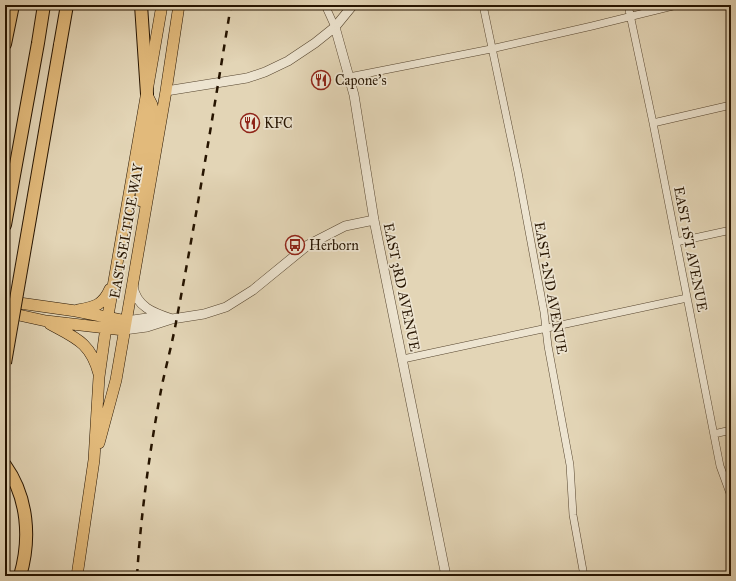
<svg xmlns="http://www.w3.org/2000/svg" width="736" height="581" font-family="'IM FELL Great Primer',serif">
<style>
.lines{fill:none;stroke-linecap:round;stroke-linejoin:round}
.minor-casing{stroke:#55442e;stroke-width:8}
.tertiary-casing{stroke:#55442e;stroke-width:10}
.primary-casing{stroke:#261400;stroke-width:12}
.motorway-casing{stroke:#261400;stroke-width:14}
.minor{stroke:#ede4d0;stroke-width:7}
.tertiary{stroke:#ede4d0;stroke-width:9}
.primary{stroke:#e2ba7b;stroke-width:11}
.motorway{stroke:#e2ba7b;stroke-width:12}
.rail{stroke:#261400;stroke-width:2.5;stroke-dasharray:7 7;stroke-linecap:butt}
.motorway-bridge-casing{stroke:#261400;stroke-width:14;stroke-linecap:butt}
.motorway-bridge{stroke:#e2ba7b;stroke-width:12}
.labels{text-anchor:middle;stroke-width:3.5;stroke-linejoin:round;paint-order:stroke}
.poi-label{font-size:14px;fill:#261400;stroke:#ede4d0;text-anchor:start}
.street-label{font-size:14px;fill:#261400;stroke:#ede4d0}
</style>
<rect width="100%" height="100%" fill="#e3d5b6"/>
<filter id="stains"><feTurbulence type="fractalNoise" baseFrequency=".005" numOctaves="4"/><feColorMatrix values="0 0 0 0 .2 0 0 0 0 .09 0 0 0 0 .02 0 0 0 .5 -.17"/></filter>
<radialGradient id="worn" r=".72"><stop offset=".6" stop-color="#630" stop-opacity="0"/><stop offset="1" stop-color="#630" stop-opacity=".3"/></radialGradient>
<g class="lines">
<defs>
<path id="minor" d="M325,5l10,22
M483,5l35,167 26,140 4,34 22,119 3,50 11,61
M628,5l25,118 67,343 11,30
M349,77l142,-28 101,-23 85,-21
M653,123l78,-18
M676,242l55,-12
M403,359l284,-61
M714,434l17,-4"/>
<path id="tertiary" d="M335,27l19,68 20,125 72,356
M166,91l81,-13 18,-6 23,-11 27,-18 20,-16 18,-22
M133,286c3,21 21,27 39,33
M126,321l21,-3 17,1
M124,330l23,-3 25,-8 32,-5 22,-7 27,-17 55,-45 37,-19 29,-6"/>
<path id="primary" d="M141,201l2,-29 10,-60 -1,-7 -5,-10
M5,301l71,10 50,10
M78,310c17,-3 25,-5 32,-21
M5,312l41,9 78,9
M50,324c26,14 41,19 49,50
M99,443l17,-63 50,-289 13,-86
M77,576l17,-116 5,-83 7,-50 56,-322"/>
<path id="motorway" d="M141,5l6,89
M5,44l8,-39
M60,45l7,-40
M5,225l33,-182 6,-38
M5,465c23,32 26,74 15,111"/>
</defs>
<use href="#minor" class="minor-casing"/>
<use href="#tertiary" class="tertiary-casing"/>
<use href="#primary" class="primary-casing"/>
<use href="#motorway" class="motorway-casing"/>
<use href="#minor" class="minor"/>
<use href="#tertiary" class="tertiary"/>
<use href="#primary" class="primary"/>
<use href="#motorway" class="motorway"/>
<path class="rail" d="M137,576c4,-64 13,-128 25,-191 5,-23 11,-45 15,-68 20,-104 37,-208 54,-312"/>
<defs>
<path id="motorway-bridge" d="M5,363l55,-318"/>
</defs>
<use href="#motorway-bridge" class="motorway-bridge-casing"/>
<use href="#motorway-bridge" class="motorway-bridge"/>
</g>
<defs>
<symbol id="restaurant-ring" viewBox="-11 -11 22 22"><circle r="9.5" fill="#ede4d0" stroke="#8f2418" stroke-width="1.5"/><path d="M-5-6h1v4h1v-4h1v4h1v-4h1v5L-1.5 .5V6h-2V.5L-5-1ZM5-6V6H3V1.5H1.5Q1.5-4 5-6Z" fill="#8f2418"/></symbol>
<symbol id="bus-ring" viewBox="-11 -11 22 22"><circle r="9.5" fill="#ede4d0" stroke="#8f2418" stroke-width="1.5"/><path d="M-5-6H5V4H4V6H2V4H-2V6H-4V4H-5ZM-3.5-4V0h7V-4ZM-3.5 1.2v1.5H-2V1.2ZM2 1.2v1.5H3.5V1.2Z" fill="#8f2418"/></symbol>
</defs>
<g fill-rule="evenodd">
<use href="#restaurant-ring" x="310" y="69" width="22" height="22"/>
<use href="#restaurant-ring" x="239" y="112" width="22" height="22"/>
<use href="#bus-ring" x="284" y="234" width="22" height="22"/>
</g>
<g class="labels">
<g class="poi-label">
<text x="335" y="85">Capone's</text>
<text x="264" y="128">KFC</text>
<text x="309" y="250">Herborn</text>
</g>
<g class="street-label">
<text transform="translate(126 231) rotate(-80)" y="5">EAST SELTICE WAY</text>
<text transform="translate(691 249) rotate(79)" y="5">EAST 1ST AVENUE</text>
<text transform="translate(402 287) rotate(78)" y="5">EAST 3RD AVENUE</text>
<text transform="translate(551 288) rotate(80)" y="5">EAST 2ND AVENUE</text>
</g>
</g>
<rect width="736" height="581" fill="none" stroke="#e3d5b6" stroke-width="20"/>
<rect x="6" y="6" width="724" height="569" fill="none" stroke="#261400" stroke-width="2"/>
<rect x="10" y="10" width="716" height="561" fill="none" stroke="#261400"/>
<rect width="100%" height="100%" filter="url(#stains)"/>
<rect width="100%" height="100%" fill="url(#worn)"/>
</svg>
